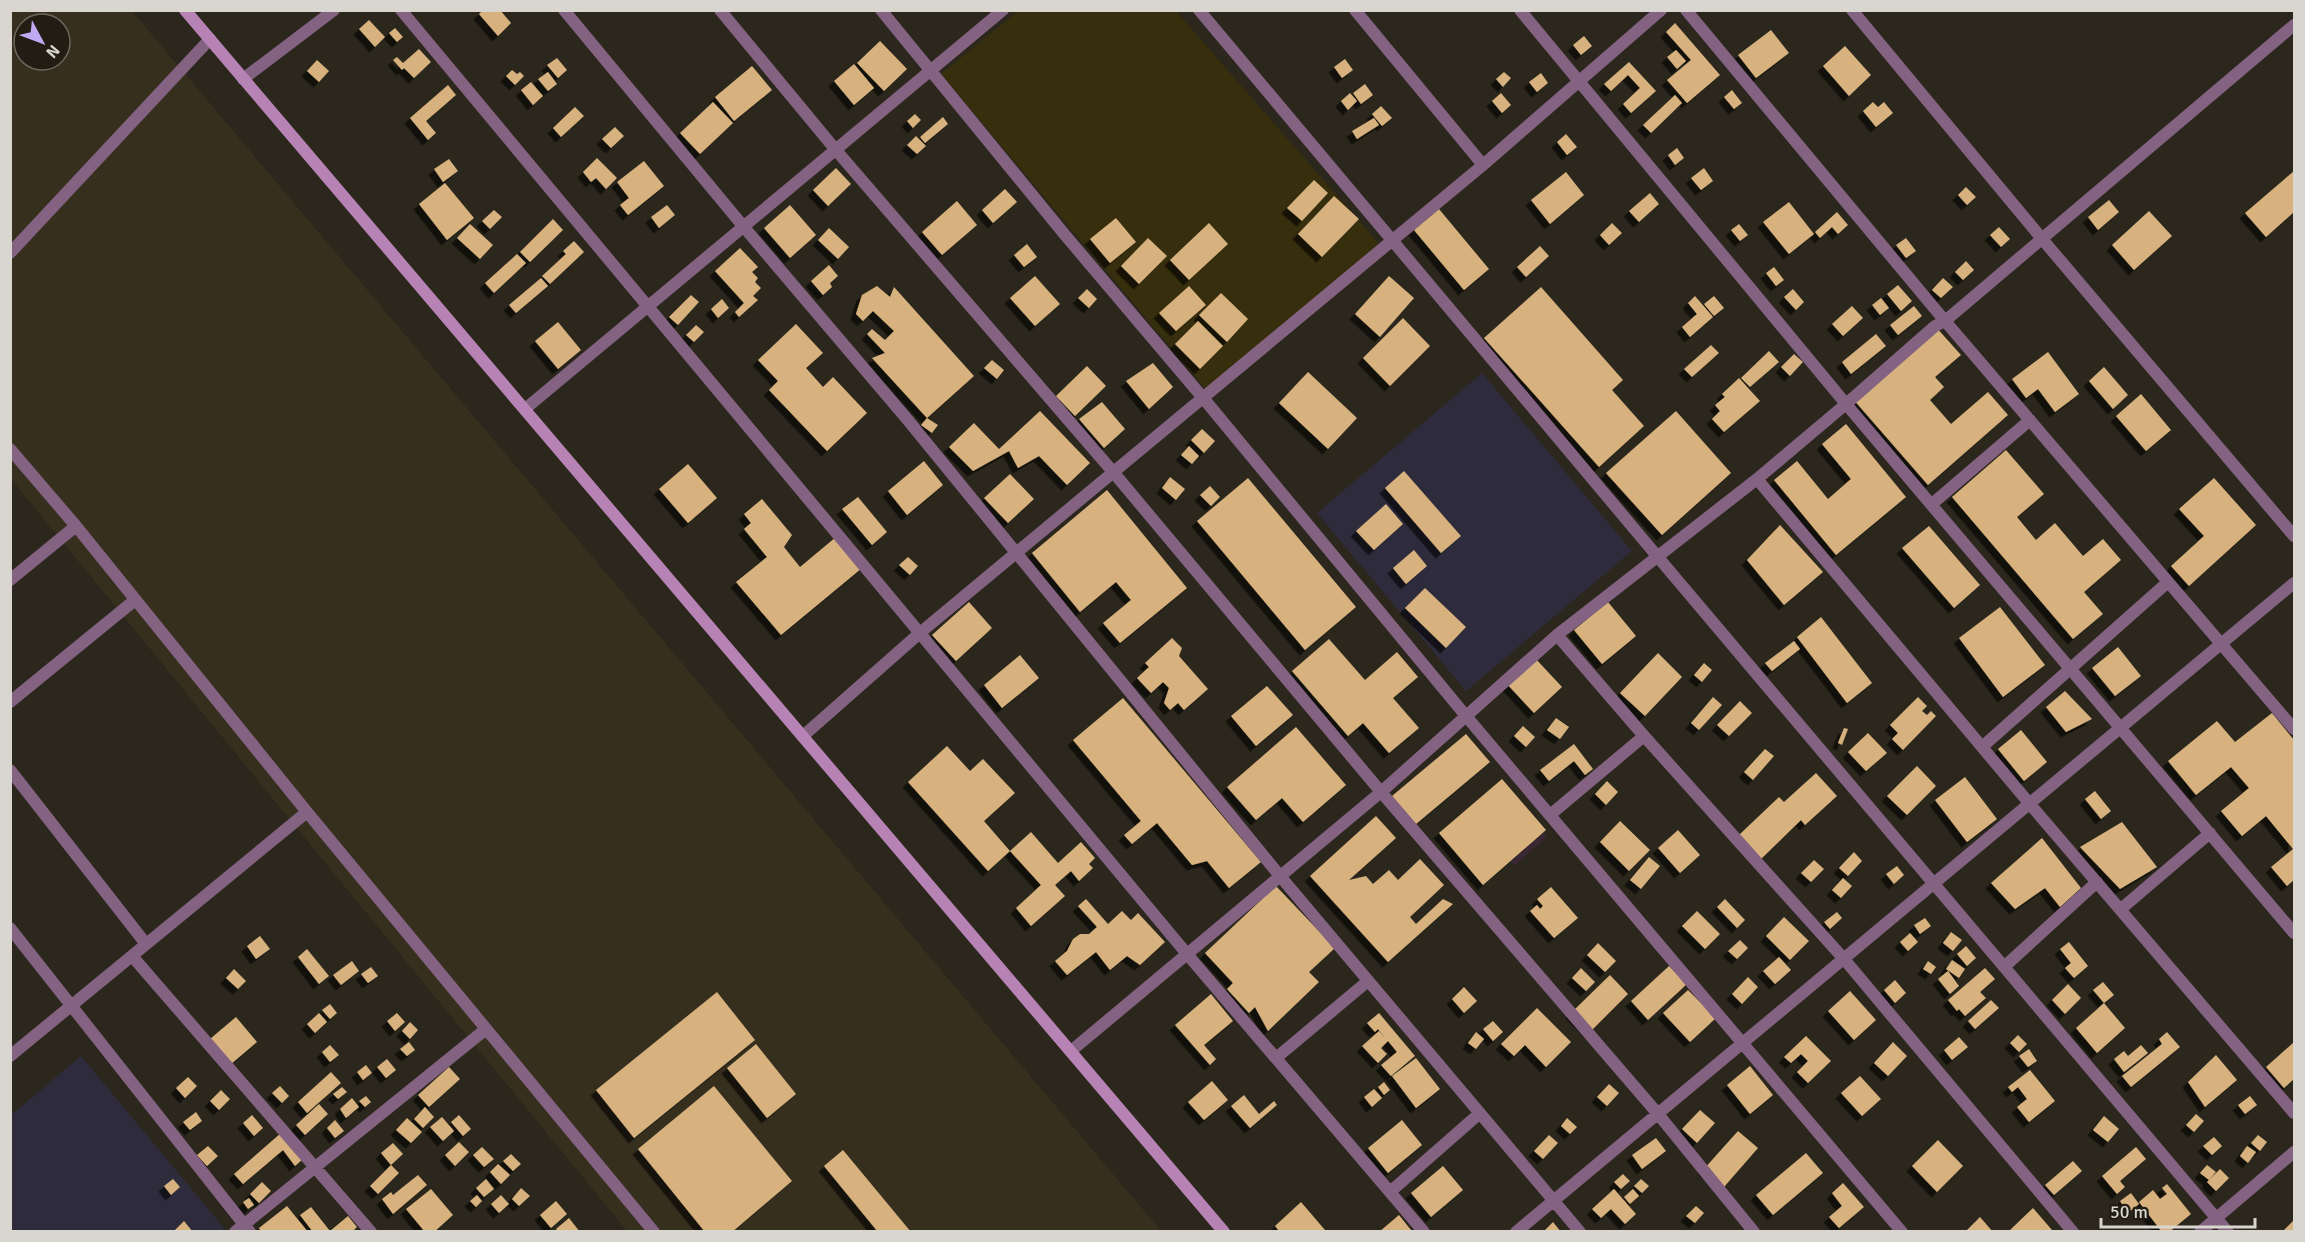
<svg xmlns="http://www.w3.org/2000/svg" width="2305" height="1242" font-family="Signika,sans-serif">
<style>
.built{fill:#362f1e;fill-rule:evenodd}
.industrial{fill:#392833}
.education{fill:#2e2c3c}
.sand{fill:#362e0d}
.building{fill:#d7b27f;filter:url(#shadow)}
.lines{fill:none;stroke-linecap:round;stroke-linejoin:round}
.street{stroke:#836282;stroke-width:12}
.secondary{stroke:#b783b5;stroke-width:12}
</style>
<defs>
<filter id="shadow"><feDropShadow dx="-5.5" dy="5.5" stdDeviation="0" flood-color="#0009"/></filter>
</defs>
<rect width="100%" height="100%" fill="#2b271c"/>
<path class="built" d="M10,11h122l1029,1220h-534l-616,-752zM24,24h36v36h-36z"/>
<path class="industrial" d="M1540,829l7,8 -33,29 -18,-22z"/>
<path class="education" d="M1482,373l150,178 -166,140 -149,-178z
M81,1056l144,173 -3,3h-211v-117z"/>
<path class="sand" d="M1018,11h158l204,234 -172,147 -267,-318z"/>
<path class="building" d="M483,10h17l11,13 -13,13 -19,-22z
M369,20l16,17 -10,10 -16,-18z
M1675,23l45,52 -33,28 -20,-23 24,-20 -25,-28z
M395,28l8,9 -6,5 -8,-9z
M1771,30l18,23 -33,25 -18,-23z
M1584,36l8,10 -11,9 -8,-10z
M880,41l27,28 -23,22 -27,-28z
M1845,46l26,29 -22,21 -26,-30z
M419,49l12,13 -17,16 -10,-10 -2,2 -9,-10 4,-3 6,6z
M1676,50l10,11 -9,8 -10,-12z
M557,58l10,12 -9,8 -11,-13z
M1345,59l8,11 -11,8 -8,-11z
M317,60l12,11 -10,11 -12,-11z
M1629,62l27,29 -25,22 -8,-9 17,-16 -12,-13 -17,16 -7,-7z
M854,64l20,24 -20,17 -20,-24z
M752,66l20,24 -38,31 -19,-24z
M512,70l5,4 3,-2 4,4 -9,9 -9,-9z
M548,72l9,12 -9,7 -10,-12z
M1504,72l7,6 -8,9 -7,-8z
M1541,73l7,10 -11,9 -8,-10z
M531,82l12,14 -10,9 -12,-15z
M1365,84l8,11 -12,9 -8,-11z
M448,85l8,10 -30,26 10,12 -8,7 -18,-22z
M1732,90l10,13 -8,6 -10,-12z
M1350,93l7,8 -9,9 -7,-9z
M1501,93l10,12 -9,8 -10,-12z
M1675,95l7,8 -31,30 -8,-8z
M713,102l20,21 -33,31 -20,-21z
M1873,102l5,5 6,-5 9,11 -17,14 -13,-16z
M1381,106l11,12 -10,8 -10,-12z
M575,107l9,9 -23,21 -8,-9z
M915,114l6,6 -8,8 -6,-7z
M943,117l5,7 -23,19 -5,-6z
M1374,118l5,7 -22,14 -5,-8z
M615,127l9,9 -13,12 -9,-9z
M1566,134l11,13 -10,8 -10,-13z
M916,136l10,10 -9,8 -10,-9z
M1677,148l7,10 -9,7 -7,-10z
M597,158l20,20 -11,11 -10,-11 -5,4 -8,-10z
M449,159l9,12 -15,11 -9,-13z
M644,161l20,25 -36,29 -8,-10 9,-7 -12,-16z
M836,168l15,16 -23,22 -15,-16z
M1704,168l9,13 -12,9 -10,-12z
M2294,171v41l-28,25 -21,-24z
M1566,172l18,23 -34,29 -19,-24z
M1314,180l14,13 -26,28 -15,-13z
M445,183l29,35 -27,22 -28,-36z
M1966,187l10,10 -9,8 -9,-10z
M1005,189l12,13 -24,21 -11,-13z
M1650,193l9,11 -20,18 -10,-11z
M1334,196l25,23 -37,38 -24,-23z
M2109,200l10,12 -21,18 -10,-13z
M957,201l20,24 -35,30 -20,-23z
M1789,202l25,32 -25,20 -26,-32z
M667,205l8,10 -16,13 -8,-11z
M790,205l26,30 -26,23 -26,-30z
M1439,209l50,60 -25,21 -50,-60z
M494,210l8,7 -12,12 -8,-8z
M2149,211l23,25 -38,34 -22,-25z
M1837,212l11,13 -10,9 -6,-7 -12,11 -5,-6z
M1116,218l20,24 -26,21 -20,-24z
M553,219l10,11 -33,32 -10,-10z
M1209,223l19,21 -39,36 -19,-20z
M1612,223l10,10 -13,12 -9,-10z
M470,224l23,21 -13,14 -23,-21z
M1739,224l9,11 -8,6 -9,-11z
M1999,227l11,12 -9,8 -11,-12z
M829,228l20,19 -11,12 -20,-19z
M1148,238l19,18 -28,28 -18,-18z
M1906,238l10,13 -10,7 -10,-13z
M574,241l10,11 -34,32 -8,-8 24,-22 -3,-3z
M1027,244l10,13 -13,10 -10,-12z
M1540,246l9,10 -23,21 -9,-10z
M740,248l18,19 -6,5 6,6 -3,4 6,6 -8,8 5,4 -19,17 -4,-5 9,-9 -29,-32z
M517,254l9,9 -32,30 -9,-10z
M1966,261l8,9 -11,10 -8,-8z
M829,265l9,11 -8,7 2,4 -9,8 -12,-14z
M1774,267l10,13 -8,6 -10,-13z
M1035,276l25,28 -25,22 -25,-28z
M1389,276l25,22 -34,39 -25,-23z
M541,278l7,8 -32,27 -7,-8z
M1943,278l10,9 -12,11 -9,-8z
M1898,285l14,16 -11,10 -14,-17z
M877,286l13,11 4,-10 80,89 -47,42 -55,-60 13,-5 -18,-19 5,-5 13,11 9,-9 -21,-20 -10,10 -7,-7 6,-19z
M1189,286l17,19 -30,26 -17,-18z
M1541,287l82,93 -11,10 32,36 -45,41 -115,-129z
M1087,289l10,10 -8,9 -11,-10z
M1793,289l11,13 -8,8 -12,-13z
M1221,293l27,26 -21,23 -28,-27z
M691,295l8,7 -21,23 -9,-8z
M1695,296l18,21 -23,20 -8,-10 15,-13 -9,-11z
M1714,296l10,12 -10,8 -10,-12z
M1881,298l8,10 -9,7 -8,-10z
M722,299l7,9 -11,10 -7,-9z
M1852,306l11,12 -20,18 -11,-12z
M1914,306l8,10 -24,19 -8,-10z
M1403,318l27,28 -40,40 -27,-28z
M1198,321l25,25 -23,23 -25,-25z
M558,322l23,28 -23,19 -23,-28z
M796,324l27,29 -17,15 17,19 10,-10 34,36 -40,38 -58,-61 9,-9 -20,-21z
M696,325l8,7 -10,10 -8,-7z
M1935,326l26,29 -26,22 9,10 -14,13 21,24 37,-32 20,23 -80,70 -75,-86z
M1876,334l10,12 -35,28 -9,-12z
M1711,345l8,8 -27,24 -8,-8z
M1769,351l10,11 -29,25 -9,-9z
M2048,352l31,42 -24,18 -17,-23 -12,9 -14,-19z
M1794,354l9,8 -13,14 -9,-9z
M992,360l12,10 -7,9 -13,-11z
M1153,363l20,24 -24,22 -23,-28z
M1087,366l19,20 -31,30 -19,-20z
M2104,367l24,28 -15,14 -24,-28z
M1308,372l49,46 -29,31 -49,-46z
M1739,378l21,23 -36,31 -12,-13 8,-8 -5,-6 10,-8 -3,-3z
M2141,394l30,36 -25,21 -30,-35z
M1102,402l23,27 -21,19 -25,-29z
M1040,411l50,52 -23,22 -28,-29 -21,12 -9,-17 -36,20 -24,-24 25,-24 25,26z
M1676,411l55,62 -69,62 -56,-62z
M927,418l11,7 -6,8 -11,-8z
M1846,424l60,73 -70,58 -62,-75 23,-19 31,38 23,-20 -29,-35z
M1202,429l13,12 -11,12 -13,-13z
M1189,446l10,10 -7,8 -11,-9z
M2006,450l38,44 -27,23 19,23 19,-17 28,33 20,-17 18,21 -37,32 19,22 -30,25 -121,-142z
M924,461l19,24 -36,30 -19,-24z
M688,464l29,34 -29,25 -29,-34z
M1404,471l57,65 -20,17 -56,-65z
M1010,474l24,25 -26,24 -24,-25z
M1170,477l15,12 -9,11 -14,-12z
M1248,478l108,129 -51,43 -108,-129z
M2214,478l42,47 -67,61 -18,-20 33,-30 -25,-27z
M1210,486l10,11 -9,9 -11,-11z
M1107,490l80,98 -67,55 -17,-20 28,-23 -15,-18 -36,30 -48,-59z
M858,497l29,35 -15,13 -30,-36z
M762,499l30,36 -8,12 16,20 36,-30 26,31 -81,67 -45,-53 31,-25 -23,-28 7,-6 -7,-9z
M1386,504l17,20 -29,26 -18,-19z
M1780,525l43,47 -39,33 -37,-45z
M1929,526l51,59 -26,23 -52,-60z
M1414,550l13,16 -21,18 -13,-16z
M908,557l10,9 -8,9 -11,-10z
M1425,588l41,39 -20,21 -41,-40z
M969,602l23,26 -36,33 -24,-26z
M1608,602l28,34 -34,28 -28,-34z
M2000,607l45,58 -42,32 -44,-59z
M1821,617l51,66 -25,20 -50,-66z
M1172,638l10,10 -3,8 29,33 -24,21 -6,-7 -8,7 -6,-7 5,-15 -6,-6 -12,11 -14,-15 12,-11 -4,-4z
M1329,639l36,41 32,-28 21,25 -25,21 26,30 -30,25 -26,-30 -15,13 -56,-65z
M1794,641l6,8 -28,22 -7,-8z
M2118,647l23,29 -26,20 -23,-28z
M1658,653l24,24 -37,39 -25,-23z
M1020,655l19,23 -37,30 -18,-23z
M1535,658l27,29 -28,26 -27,-29z
M1704,663l8,7 -10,12 -8,-7z
M1267,686l26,29 -37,31 -25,-30z
M2065,691l27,28 -26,13 -20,-25z
M1713,697l9,8 -23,25 -8,-7z
M1918,697l9,9 -5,5 5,4 4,-4 5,5 -33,34 -11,-11 6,-6 -8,-8z
M1123,698l138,164 -32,26 -22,-27 -15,4 -35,-42 -25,21 -8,-9 17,-14 -68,-81z
M1740,701l12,12 -23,23 -12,-11z
M2272,713l22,27v140l-7,6 -16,-19 22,-18 -27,-33 -24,20 -21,-25 28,-23 -18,-21 -35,28 -28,-34 49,-40 18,21z
M1556,718l13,9 -9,12 -13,-9z
M1523,726l12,11 -9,10 -12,-11z
M1296,727l50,58 -43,37 -21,-24 -26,22 -29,-33z
M1844,728l4,1 -6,16 -4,-2z
M2021,730l26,32 -23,19 -26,-32z
M1868,733l19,20 -21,18 -18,-19z
M1466,734l24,28 -74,62 -24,-28z
M1574,744l19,25 -8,6 -11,-14 -25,20 -9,-11z
M947,746l23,25 13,-12 32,34 -31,28 26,30 21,-19 27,31 23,-21 14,16 -6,6 4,4 -14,13 -8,-10 -16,14 10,11 -34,30 -15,-18 25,-23 -31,-34 -22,20 -80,-89z
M1765,749l9,7 -21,24 -9,-8z
M1917,766l19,20 -29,29 -20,-19z
M1816,773l21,23 -32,29 -4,-5 -40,39 -22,-24 40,-38 5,5z
M1965,777l32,42 -30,23 -32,-42z
M1502,779l44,51 -63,55 -44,-52z
M1607,781l11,11 -12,13 -11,-11z
M2095,791l16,20 -10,8 -16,-20z
M1376,816l20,22 -47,42 17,-4 7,8 16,-14 9,10 22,-21 24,26 -34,32 6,7 27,-25 10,5 -65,58 -78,-86z
M1620,821l30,29 -21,21 -29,-29z
M2122,822l35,45 -37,22 -40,-42z
M1678,830l22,25 -20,18 -22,-25z
M2042,838l39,50 -21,19 -15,-19 -30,21 -24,-26z
M1854,852l8,9 -14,15 -9,-8z
M1649,857l11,9 -19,23 -11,-9z
M1814,860l10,9 -13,13 -10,-9z
M1897,866l7,9 -10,9 -8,-10z
M1843,878l9,8 -11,12 -9,-8z
M1276,886l59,62 -26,24 10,10 -51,49 -13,-24 -6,6 -22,-24 6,-6 -28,-30z
M1551,887l27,31 -24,20 -24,-27 7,-6 3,4 3,-3 -6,-7z
M1086,899l22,25 14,-13 9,9 7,-7 27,29 -25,23 -13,-9 -17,14 -14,-18 -29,23 -12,-14 12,-10 6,-12 7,-5h9l8,-7 -19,-21z
M1725,899l20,21 -8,8 -20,-21z
M1697,911l23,23 -15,15 -23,-23z
M1837,912l5,6 -12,11 -6,-7z
M1784,917l25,24 -19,19 -24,-24z
M1925,918l6,8 -11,8 -6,-9z
M1951,932l11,8 -9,11 -10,-8z
M1910,933l8,9 -10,9 -8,-9z
M260,936l10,13 -14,10 -9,-13z
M1740,940l8,8 -11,11 -9,-8z
M2069,942l19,24 -14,12 -9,-10 6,-5 -11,-14z
M1598,943l18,18 -11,11 -18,-17z
M1966,946l10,12 -9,8 -10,-12z
M307,949l22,27 -10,8 -21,-27z
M1779,957l12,13 -16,14 -12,-13z
M1952,960l13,9 -6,9 -13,-9z
M352,961l7,10 -18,14 -8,-10z
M1928,961l8,6 -5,7 -8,-5z
M1669,966l18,18 -39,36 -17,-19z
M371,967l7,9 -10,7 -7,-9z
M1581,968l14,14 -9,9 -14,-13z
M1985,968l10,11 -15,13 6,6 -21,18 -6,-7 -2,2 -9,-11z
M234,969l12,12 -8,8 -12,-11z
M1948,971l11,15 -9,8 -12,-15z
M1610,975l18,19 -38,38 -19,-19z
M1748,977l10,10 -16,17 -10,-10z
M1895,980l11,13 -11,10 -11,-13z
M2103,982l11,13 -10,8 -11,-13z
M2068,984l13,14 -16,16 -13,-14z
M1464,987l13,14 -13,12 -12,-14z
M1688,990l28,28 -26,24 -27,-29z
M1850,991l26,29 -22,20 -26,-29z
M717,992l38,48 -121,98 -38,-48z
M1211,994l22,27 -29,24 12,14 -6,6 -35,-40z
M1991,1000l8,8 -24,21 -7,-8z
M2104,1003l21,25 -28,25 -21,-25z
M330,1004l7,9 -7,6 -8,-9z
M1537,1008l34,34 -25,25 -21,-22 -11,11 -13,-12z
M319,1013l8,9 -12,11 -8,-9z
M397,1013l8,9 -10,9 -8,-10z
M1379,1013l36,43 -24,20 -10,-11 16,-13 -9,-11 -7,7 6,6 -9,9 -16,-17 17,-15 7,8 -8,-10 -3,3 -8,-9z
M236,1017l21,25 -26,22 -21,-25z
M1493,1021l10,11 -10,9 -10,-12z
M410,1022l8,8 -8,9 -8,-8z
M1476,1032l8,7 -8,10 -8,-6z
M2167,1032l13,15 -49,40 -9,-11 40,-32 -3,-5z
M2018,1035l9,9 -8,8 -9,-9z
M1806,1036l25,25 -23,22 -11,-11 11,-11 -7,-7 -10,9 -7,-6z
M1959,1037l9,10 -16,13 -8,-10z
M409,1042l6,8 -8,6 -7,-7z
M1893,1042l14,14 -19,20 -14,-13z
M2294,1042v37l-10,9 -18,-21z
M756,1044l40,50 -29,24 -40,-50z
M330,1045l9,10 -9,7 -8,-10z
M2141,1045l7,8 -24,19 -10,-13 10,-8 4,5z
M2029,1049l8,12 -9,6 -9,-11z
M2216,1055l21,25 -32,27 -17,-25z
M1416,1058l24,31 -24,19 -24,-32z
M387,1059l9,11 -10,8 -9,-11z
M366,1065l6,8 -9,7 -6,-8z
M1750,1066l23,29 -23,19 -23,-29z
M449,1067l11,12 -31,28 -11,-12z
M2030,1070l25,31 -26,21 -12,-15 10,-8 -9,-12 -6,5 -4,-5z
M331,1072l10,11 -34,30 -9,-11z
M1860,1076l21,23 -19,17 -21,-23z
M188,1077l9,9 -12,12 -9,-10z
M1212,1081l16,19 -24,20 -16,-18z
M1384,1082l6,8 -6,5 -6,-8z
M1609,1084l10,9 -12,13 -10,-9z
M280,1086l9,10 -7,7 -10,-10z
M714,1086l78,95 -60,51h-27l-67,-83z
M342,1087l5,5 -9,7 -5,-5z
M1374,1089l8,9 -10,9 -8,-10z
M221,1090l9,9 -11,11 -9,-9z
M1244,1095l15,19 15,-13 3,4 -27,23 -19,-22z
M366,1096l5,6 -6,5 -6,-6z
M2250,1096l7,9 -12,9 -7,-9z
M352,1098l7,9 -13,11 -6,-9z
M319,1104l9,10 -23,21 -9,-10z
M425,1107l9,10 -11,11 -9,-9z
M1700,1110l15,13 -18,20 -15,-14z
M196,1112l6,9 -12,9 -7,-8z
M2196,1114l8,7 -10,11 -8,-7z
M252,1115l11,13 -9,8 -11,-13z
M459,1115l12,14 -8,7 -12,-14z
M2104,1116l15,13 -11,13 -15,-12z
M442,1117l12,14 -11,10 -13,-14z
M407,1118l15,14 -11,11 -15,-13z
M1567,1118l10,9 -7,7 -9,-8z
M335,1120l9,11 -9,7 -8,-10z
M1402,1120l20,25 -34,28 -20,-25z
M1738,1131l20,17 -34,39 -20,-18z
M281,1133l22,26 -8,7 -12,-16 -40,34 -9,-10z
M1549,1135l9,8 -15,16 -9,-8z
M2258,1135l9,7 -7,9 -9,-8z
M2214,1137l8,9 -10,9 -9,-9z
M1656,1138l10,13 -24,18 -10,-14z
M1938,1140l25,26 -26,26 -25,-26z
M459,1142l10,10 -14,14 -10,-11z
M393,1143l10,11 -12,11 -10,-12z
M208,1146l10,10 -11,10 -10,-11z
M2247,1146l9,6 -8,11 -8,-7z
M482,1147l12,12 -10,8 -11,-12z
M2136,1147l10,12 -26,22 5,6 -8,7 -15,-18z
M843,1150l68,82h-33l-54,-66z
M1806,1153l17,20 -50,42 -17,-20z
M511,1154l10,10 -8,7 -10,-10z
M2073,1161l9,10 -28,24 -9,-10z
M498,1164l12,11 -9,9 -11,-12z
M391,1165l8,8 -21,21 -8,-8z
M2207,1165l9,7 -7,8 -9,-7z
M1443,1166l20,24 -32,27 -20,-24z
M2220,1169l9,9 -13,13 -9,-9z
M1623,1174l7,7 -9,8 -7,-7z
M418,1175l9,10 -34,29 -11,-15 9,-7 2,3z
M173,1179l7,8 -9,8 -7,-9z
M486,1179l8,10 -10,8 -8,-9z
M1641,1179l8,7 -7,7 -8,-7z
M262,1182l9,9 -12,12 -9,-9z
M1843,1183l21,24 -25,21 -10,-11 13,-11 -10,-13z
M2167,1184l24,30 -22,18h-7l-23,-30 14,-12 7,9 7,-5 -5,-6z
M521,1188l9,8 -11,10 -7,-7z
M431,1189l22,26 -19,17h-9l-19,-23z
M1614,1189l22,25 -11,10 -14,-15 -10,9 -9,-9z
M1633,1189l6,7 -9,8 -6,-7z
M2131,1193l8,11 -11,9 -8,-12z
M477,1195l5,6 -6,6 -6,-6z
M501,1195l8,9 -10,9 -8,-9z
M249,1198l5,7 -6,4 -5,-7z
M556,1201l11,13 -16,14 -11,-13z
M1301,1202l24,28 -2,2h-43l-5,-6z
M287,1206l21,26h-47l-2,-4z
M1696,1206l8,7 -9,10 -9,-7z
M311,1207l19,24 18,-15 9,11 -5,5h-39l-13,-17z
M2033,1208l19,22 -44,2z
M1399,1215l12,15 -32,2z
M1980,1217l13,15h-28z
M569,1218l11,14h-22l-2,-3z
M2294,1220v12h-12z
M184,1221l9,11h-20z
M1553,1222l8,10h-18z"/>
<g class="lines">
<path class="street" d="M401,10l786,944 237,278
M564,10l179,216 164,193 373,457 300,356
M720,10l115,139 279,324 267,319 277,322 96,118
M881,10l184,225 139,164 262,317 436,516
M1199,10l458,546 571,676
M1355,10l128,155
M1520,10l326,394 448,529
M1686,10l259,311 349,408
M1852,10l191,230 251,296
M243,79l91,-69
M10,253l200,-214
M525,409l478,-399
M10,449l66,77 231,286 347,420
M1757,479l272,324 265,310
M1932,504l98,-84
M10,580l66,-54
M1557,635l87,101 200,223 229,273
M10,702l125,-102
M803,736l118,-104 562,-467 178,-155
M1982,747l186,-165
M10,770l136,174
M1550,815l94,-79
M2121,909l89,-76
M10,928l240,304
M132,956l239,276
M2004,967l93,-85
M1071,1051l310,-259 176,-157 200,-156 89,-75 89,-78 10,-5 349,-296
M10,1056l297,-244
M1276,1058l92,-77
M1390,1192l90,-79
M235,1232l251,-203
M1516,1232l778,-649
M2200,1232l94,-80"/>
<path class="secondary" d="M185,10l1039,1222"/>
</g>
<rect width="2305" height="1242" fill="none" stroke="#d9d6cf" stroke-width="24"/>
<g transform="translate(42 42) rotate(131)"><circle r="28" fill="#211d13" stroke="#6b675e" stroke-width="1.5"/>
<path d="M0-4.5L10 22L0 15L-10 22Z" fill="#c1a8f3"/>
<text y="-9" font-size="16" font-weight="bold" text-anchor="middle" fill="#d9d6cf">N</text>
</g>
<path d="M2101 1218v9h154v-9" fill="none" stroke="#d9d6cf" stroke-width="3"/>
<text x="2110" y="1218" font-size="18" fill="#d9d6cf" stroke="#211d13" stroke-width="4.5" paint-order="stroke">50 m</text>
</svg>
